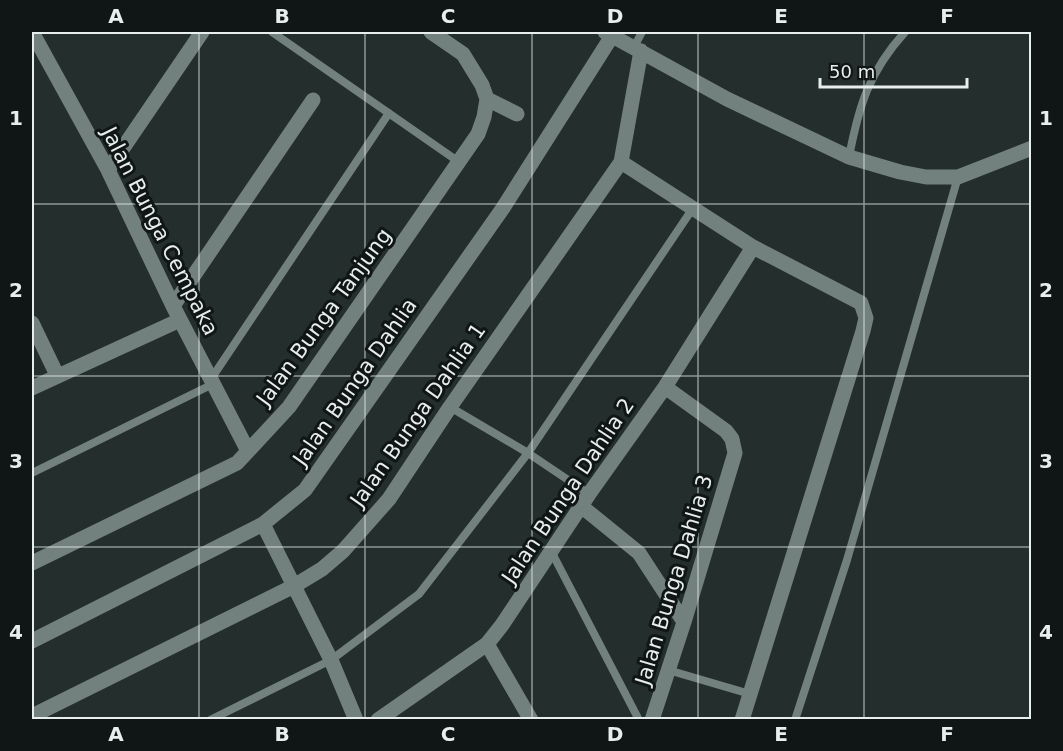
<svg xmlns="http://www.w3.org/2000/svg" width="1063" height="751" font-family="'DejaVu Sans',sans-serif">
<style>
.lines{fill:none;stroke-linecap:round;stroke-linejoin:round}
.service{stroke:#72807e;stroke-width:8}
.minor{stroke:#72807e;stroke-width:15}
.grid{fill:none;stroke:#e7eeed;stroke-width:1.5;stroke-opacity:0.55}
.labels{text-anchor:middle;stroke-width:6;stroke-linejoin:round;paint-order:stroke}
.street-label{font-size:21px;fill:#e7eeed;stroke:#101515}
.neatline{fill:none;stroke:#e7eeed;stroke-width:2}
.grid-label{font-size:20px;text-anchor:middle;font-weight:bold;fill:#e7eeed}
</style>
<rect width="100%" height="100%" fill="#232e2d"/>
<g class="lines">
<path class="service" d="M272,32l187,130
M633,49l9,-17
M849,157c10,-52 20,-85 56,-125
M211,379l178,-266
M450,407l78,46 61,41
M32,473l181,-89
M551,551l88,169
M668,670l82,24
M210,720l121,-60 88,-66 109,-141 165,-245
M795,720l52,-160 111,-383"/>
<path class="minor" d="M32,32l76,138 65,136 75,145
M605,32l122,67 122,58 51,15 26,5h32l74,-29
M487,99l30,15
M621,162l132,85 108,56 5,15 -3,13 -121,389
M108,170l94,-138
M173,306l140,-206
M32,323l25,52
M32,388l148,-68
M581,506l58,47 45,69
M263,524l68,136 25,60
M32,563l205,-100 52,-56 189,-273 6,-17 3,-18 -5,-14 -19,-31 -32,-22
M32,641l231,-117 42,-34 198,-282 109,-172
M487,644l44,76
M32,716l262,-130 28,-17 21,-18 46,-52 61,-92 171,-245 20,-111
M378,720l109,-76 15,-19 87,-131 76,-107 88,-140
M652,720l32,-98 51,-169 -3,-14 -6,-8 -61,-44"/>
</g>
<path class="grid" d="M199,32v688M365,32v688M532,32v688M698,32v688M864,32v688M32,204h1000M32,376h1000M32,547h1000"/>
<g class="labels">
<g class="street-label">
<text transform="translate(160 231) rotate(63)" y="7">Jalan Bunga Cempaka</text>
<text transform="translate(324 317) rotate(-54)" y="7">Jalan Bunga Tanjung</text>
<text transform="translate(355 382) rotate(-55)" y="7">Jalan Bunga Dahlia</text>
<text transform="translate(418 415) rotate(-55)" y="7">Jalan Bunga Dahlia 1</text>
<text transform="translate(568 491) rotate(-56)" y="7">Jalan Bunga Dahlia 2</text>
<text transform="translate(674 580) rotate(-73)" y="7">Jalan Bunga Dahlia 3</text>
</g>
</g>
<rect width="1063" height="751" fill="none" stroke="#101515" stroke-width="66"/>
<path d="M820 78v9h147v-9" fill="none" stroke="#e7eeed" stroke-width="3"/>
<text x="829" y="78" font-size="18" fill="#e7eeed" stroke="#101515" stroke-width="4.5" paint-order="stroke">50 m</text>
<rect x="33" y="33" width="997" height="685" class="neatline"/>
<g class="grid-label">
<text x="116" y="23">A</text>
<text x="282" y="23">B</text>
<text x="448" y="23">C</text>
<text x="615" y="23">D</text>
<text x="781" y="23">E</text>
<text x="947" y="23">F</text>
<text x="16" y="125">1</text>
<text x="1046" y="125">1</text>
<text x="16" y="297">2</text>
<text x="1046" y="297">2</text>
<text x="16" y="468">3</text>
<text x="1046" y="468">3</text>
<text x="16" y="639">4</text>
<text x="1046" y="639">4</text>
<text x="116" y="741">A</text>
<text x="282" y="741">B</text>
<text x="448" y="741">C</text>
<text x="615" y="741">D</text>
<text x="781" y="741">E</text>
<text x="947" y="741">F</text>
</g>
</svg>
